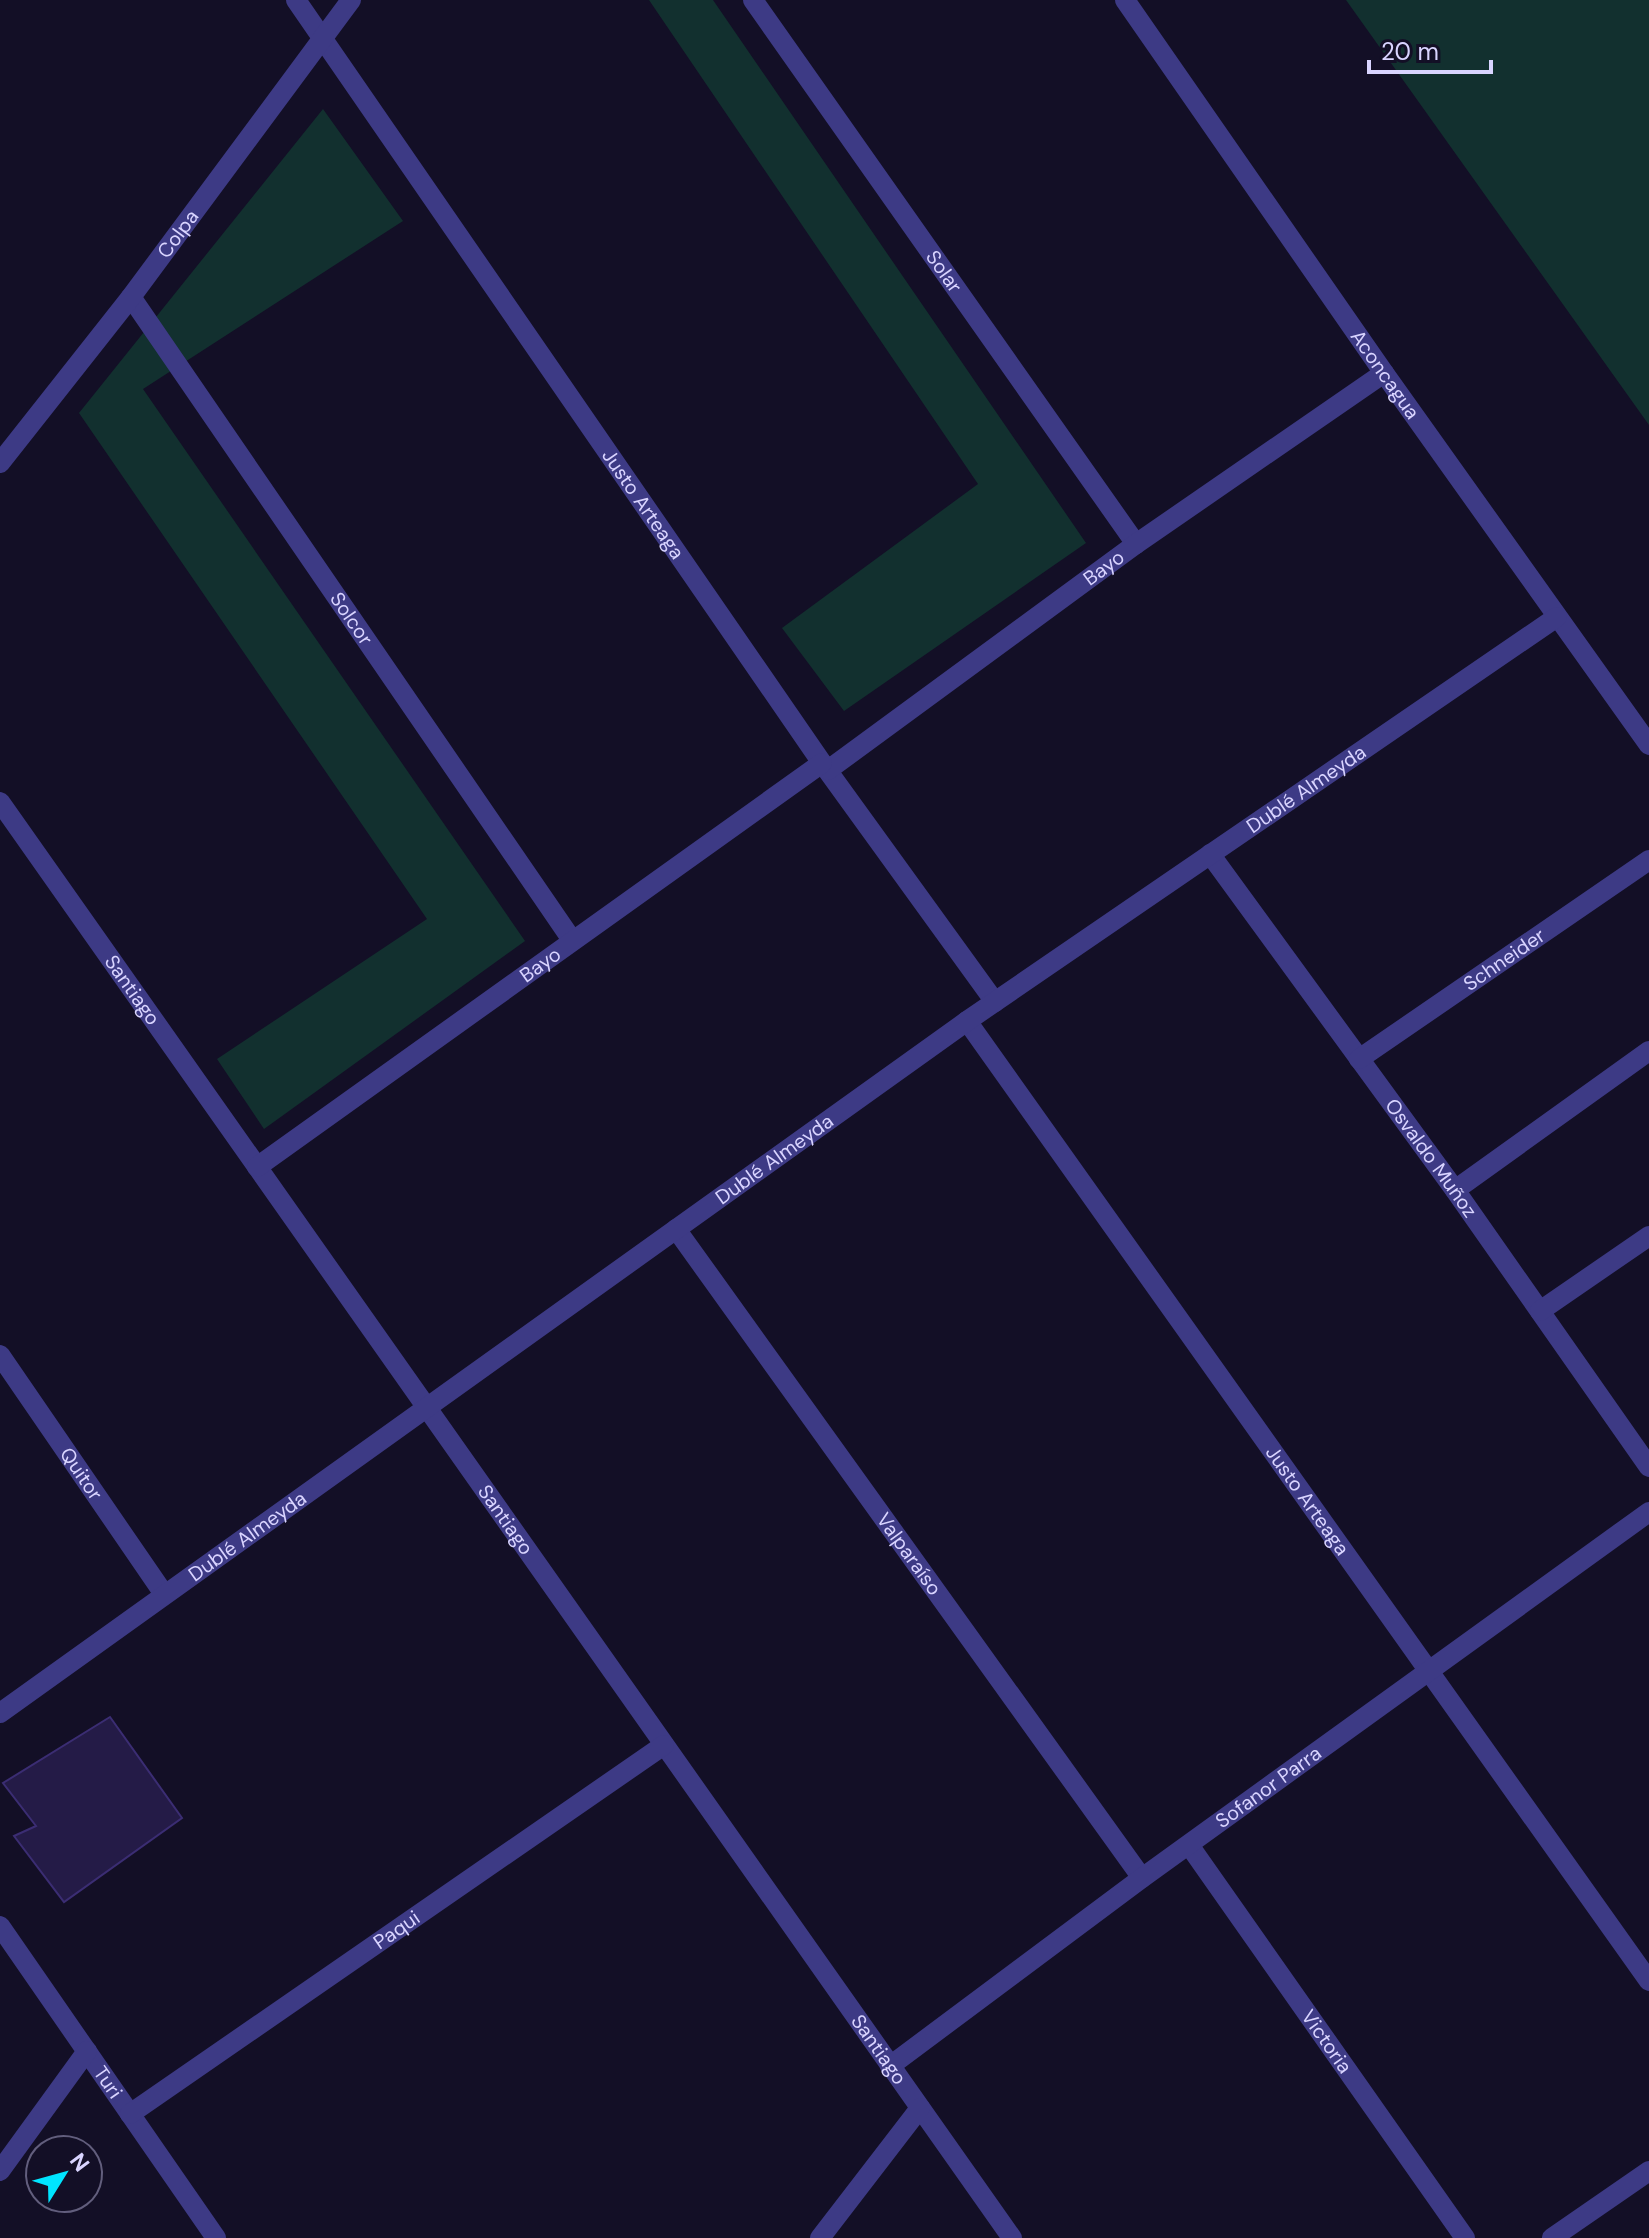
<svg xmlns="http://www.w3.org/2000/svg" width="1649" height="2238" font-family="'DM Sans',sans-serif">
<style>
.green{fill:#12302f}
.building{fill:#241b47;stroke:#3b2d73;stroke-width:2}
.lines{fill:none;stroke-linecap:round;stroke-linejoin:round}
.minor{stroke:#3d3a85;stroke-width:20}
.labels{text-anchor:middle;stroke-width:7;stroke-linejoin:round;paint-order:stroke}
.street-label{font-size:20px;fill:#d9d4ff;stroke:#130f26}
</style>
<rect width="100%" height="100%" fill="#130f26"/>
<path class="green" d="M649,0h64l373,543 -242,168 -62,-83 196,-144z
M1346,0h303v425z
M323,109l80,112 -260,168 382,552 -261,188 -47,-70 210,-140 -348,-506z"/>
<path class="building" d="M110,1717l72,101 -118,84 -50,-66 22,-10 -33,-43z"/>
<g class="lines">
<g class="minor">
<path id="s1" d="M296,0l526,763 173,239"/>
<path id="s2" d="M753,0l383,544"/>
<path id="s3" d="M1125,0l259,373 265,372"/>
<path id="s4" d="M131,297l441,643"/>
<path id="s5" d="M0,463l131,-166 220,-297"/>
<path id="s6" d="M828,770l308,-226 248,-171"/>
<path id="s7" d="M0,802l1012,1436"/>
<path id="s8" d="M1210,854l245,336 194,277"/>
<path id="s9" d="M967,1021l682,960"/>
<path id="s10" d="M1359,1059l290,-199"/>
<path id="s11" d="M257,1167l565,-404"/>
<path d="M1455,1190l194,-139"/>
<path id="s12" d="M676,1229l466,649"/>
<path d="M1540,1311l109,-75"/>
<path id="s13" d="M0,1355l164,239"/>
<path id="s14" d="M0,1713l967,-692 590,-404"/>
<path id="s15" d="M1189,1845l276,393"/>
<path id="s16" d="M0,1926l216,312"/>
<path id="s17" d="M890,2066l252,-188 507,-366"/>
<path id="s18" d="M130,2114l534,-369"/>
<path d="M0,2171l87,-120"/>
<path d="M820,2238l100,-130"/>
<path d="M1552,2238l97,-67"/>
</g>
</g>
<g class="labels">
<g class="street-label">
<text dy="7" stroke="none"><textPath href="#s5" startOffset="290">Colpa</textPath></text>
<text dy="7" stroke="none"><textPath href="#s2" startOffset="332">Solar</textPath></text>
<text dy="7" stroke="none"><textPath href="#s3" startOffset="456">Aconcagua</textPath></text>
<text dy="7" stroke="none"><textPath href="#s1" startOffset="612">Justo Arteaga</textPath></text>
<text dy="7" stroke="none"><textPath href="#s6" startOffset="342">Bayo</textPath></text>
<text dy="7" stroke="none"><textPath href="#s4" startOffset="390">Solcor</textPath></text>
<text dy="7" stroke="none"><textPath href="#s14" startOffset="1600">Dublé Almeyda</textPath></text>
<text dy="7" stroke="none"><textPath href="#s10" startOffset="176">Schneider</textPath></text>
<text dy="7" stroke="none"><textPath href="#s11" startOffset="348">Bayo</textPath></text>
<text dy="7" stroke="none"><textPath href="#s7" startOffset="230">Santiago</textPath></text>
<text dy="7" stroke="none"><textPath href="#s14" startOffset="952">Dublé Almeyda</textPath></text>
<text dy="7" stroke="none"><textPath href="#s8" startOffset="376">Osvaldo Muñoz</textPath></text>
<text dy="7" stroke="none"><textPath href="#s13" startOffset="144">Quitor</textPath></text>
<text dy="7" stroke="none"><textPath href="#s9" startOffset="588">Justo Arteaga</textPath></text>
<text dy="7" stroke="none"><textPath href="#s7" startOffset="878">Santiago</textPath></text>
<text dy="7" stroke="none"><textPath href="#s14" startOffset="304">Dublé Almeyda</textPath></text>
<text dy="7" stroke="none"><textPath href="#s12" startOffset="400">Valparaíso</textPath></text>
<text dy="7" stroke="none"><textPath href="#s17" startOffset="470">Sofanor Parra</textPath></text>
<text dy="7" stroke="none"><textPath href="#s18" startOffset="324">Paqui</textPath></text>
<text dy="7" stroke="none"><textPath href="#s15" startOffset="240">Victoria</textPath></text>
<text dy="7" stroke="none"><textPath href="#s7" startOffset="1526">Santiago</textPath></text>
<text dy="7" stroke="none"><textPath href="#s16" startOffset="190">Turi</textPath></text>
</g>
</g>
<g transform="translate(64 2174) rotate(53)"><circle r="38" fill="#130f26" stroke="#625e7d" stroke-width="2"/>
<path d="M0-6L14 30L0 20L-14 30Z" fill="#00e5ff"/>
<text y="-12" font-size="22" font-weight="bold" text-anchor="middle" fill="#d9d4ff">N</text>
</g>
<path d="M1369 60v12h122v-12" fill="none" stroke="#d9d4ff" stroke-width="4"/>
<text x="1381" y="60" font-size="24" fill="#d9d4ff" stroke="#130f26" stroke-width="6" paint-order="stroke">20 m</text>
</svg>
